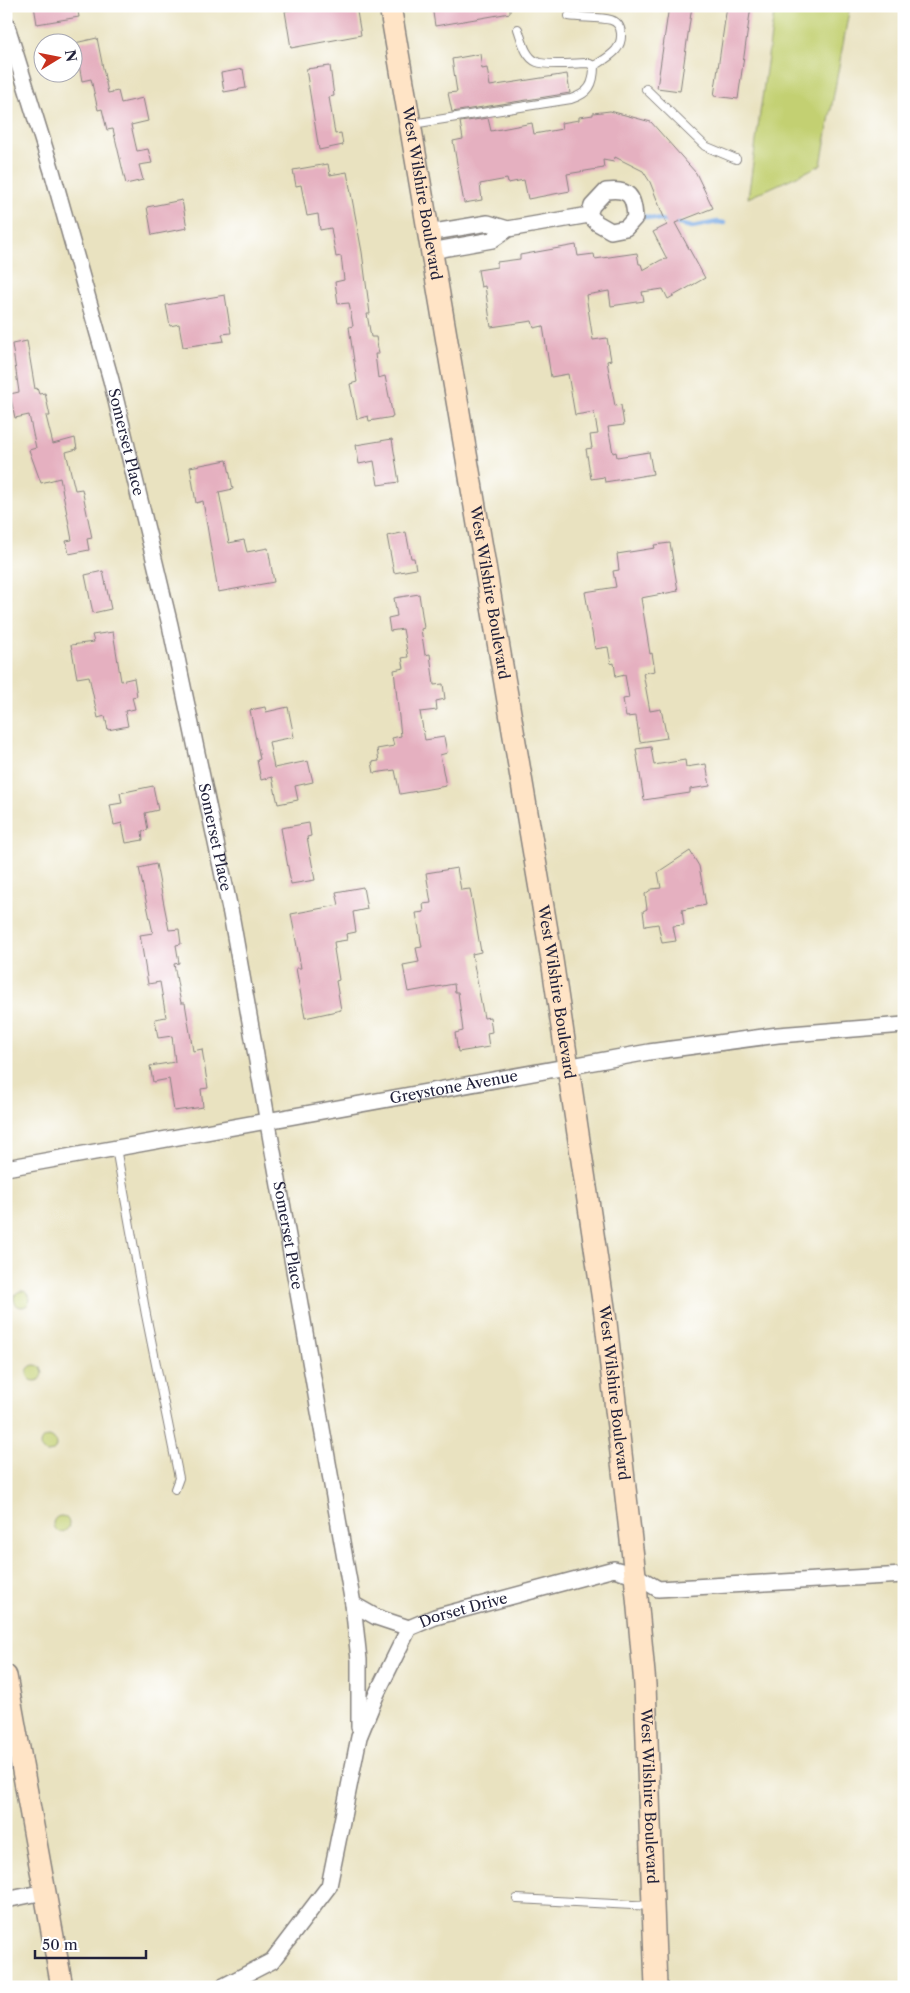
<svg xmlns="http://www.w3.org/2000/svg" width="910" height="1993" font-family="'Libre Caslon Text',serif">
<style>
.green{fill:#c3d072;stroke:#727956}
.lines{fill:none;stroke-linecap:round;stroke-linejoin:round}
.stream{stroke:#77a9e3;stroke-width:4.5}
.building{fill:#e5b0c0}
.lane-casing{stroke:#86827e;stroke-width:10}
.street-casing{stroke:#86827e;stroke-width:18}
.secondary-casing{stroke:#86827e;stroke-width:24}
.lane{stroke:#fff;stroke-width:8}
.street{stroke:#fff;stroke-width:15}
.secondary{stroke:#ffe4c6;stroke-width:21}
.labels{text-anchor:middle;stroke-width:4;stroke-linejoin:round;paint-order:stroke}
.street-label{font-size:15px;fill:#22223b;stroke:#fff}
</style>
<rect width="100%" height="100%" fill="#fff"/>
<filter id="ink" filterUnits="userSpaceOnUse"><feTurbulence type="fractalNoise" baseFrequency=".02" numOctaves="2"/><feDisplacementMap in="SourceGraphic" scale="10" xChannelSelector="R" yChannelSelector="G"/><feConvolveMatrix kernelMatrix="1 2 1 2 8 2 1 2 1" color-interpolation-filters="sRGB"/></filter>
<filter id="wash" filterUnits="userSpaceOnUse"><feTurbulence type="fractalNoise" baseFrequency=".0096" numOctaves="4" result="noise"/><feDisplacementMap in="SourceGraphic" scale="20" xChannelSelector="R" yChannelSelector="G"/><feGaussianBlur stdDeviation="1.12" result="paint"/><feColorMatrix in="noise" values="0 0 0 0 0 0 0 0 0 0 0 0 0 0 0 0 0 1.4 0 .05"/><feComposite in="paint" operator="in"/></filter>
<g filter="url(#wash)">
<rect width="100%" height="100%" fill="#e9e2c0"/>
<path class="green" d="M775,6h75l-29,159 -73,33z
M14 1299a8 8 0 1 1 16 0a8 8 0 1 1-16 0Z
M27 1373a8 8 0 1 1 16 0a8 8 0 1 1-16 0Z
M40 1445a8 8 0 1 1 16 0a8 8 0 1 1-16 0Z
M53 1524a8 8 0 1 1 16 0a8 8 0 1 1-16 0Z"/>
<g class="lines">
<path class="stream" d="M642,216l50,11 26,-5 6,1"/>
</g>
<g id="blocks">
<path class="building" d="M34,6h43l2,11 -42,7z
M310,6h46l5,29 -70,13 -6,-37z
M432,6h78v7l-75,13z
M669,6h23l-12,85 -23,-3z
M727,6h24l-13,93 -24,-3z
M97,38l11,55 10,-2 3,12 22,-5 5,23 -17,4 6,26 11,-2 4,14 -13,2 4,15 -17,4 -13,-55 -6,1 -5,-21 -4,1 -7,-31 -9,2 -7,-38z
M480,54l2,15 5,-1 3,18 77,-12 3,19 -118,19 -4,-19 9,-1 -5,-33z
M330,66l4,30 -5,1 6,37 6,-1 2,12 -24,5 -13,-81z
M243,69l3,19 -22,4 -3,-19z
M610,111l41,11 45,51 17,35 -38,15 30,55 -37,21 -5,-10 -21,3 2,9 -33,5 -2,-15 -23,4 7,45 14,-2 4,22 -4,1 8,45 6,-1 3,20 -16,2 5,26 3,-1 1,5 32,-5 4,22 -48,8 -1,-5 -13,2 -5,-30 6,-1 -2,-13 8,-1 -4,-22 -19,3 -7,-41 -17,3 -8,-51 -9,2 -2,-7 -41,6 -6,-41 -4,1 -3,-17 19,-3v-5l23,-3v-4l56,-10 2,11 16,-2 1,5 42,-6 2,11h2l2,6 18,-10 6,-1 -14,-27 14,-7 -17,-43 -7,-11 -28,-14 -1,5 -11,-2 1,8 -37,6 3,17 -42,8 -4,-19 -16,3 -1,-4 -27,5 2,16 -18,3 -11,-62 10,-2 -3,-17 28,-4 3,13 41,-8 2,11 28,-5 -1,-6 18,-3v-3l14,-2v-2z
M328,164l2,11 17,-3 15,80 8,62h-3l4,23h5l3,17h-4l3,24 7,-2 8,41 -24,4 -1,-5 -11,3 -7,-35 7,-2 -8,-55 4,-1 -4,-23 -11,1 -3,-22 9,-2 -3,-24 -5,1 -5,-29 -11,2 -2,-16 -11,2 -6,-31 -5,1 -3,-16z
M182,200l5,28 -35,7 -5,-28z
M225,295l6,38 -9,1 2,7 -41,6 -4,-23 -9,2 -4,-21z
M27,341l8,48 2,-1 2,6 6,-1 5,23h-4l7,28 22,-6 2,11 -11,3 9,38 7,-1 10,49 -5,1 2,11 -20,4 -3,-13 6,-1 -12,-62 -19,5 -12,-33 7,-2 -7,-33 -14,3 -5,-24 9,-2 -7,-48z
M392,439l7,43 -21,3 -4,-24 -15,3 -3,-19z
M227,460l6,29 -14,3 10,51 15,-3 3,12 21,-4 6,34 -56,10 -15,-91 -7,2 -6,-36z
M406,532l5,26h3l2,11 -22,4 -7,-37z
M670,543l8,48 -37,7 9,56 2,-1 3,18 -12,2 7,38 11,-2 6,29 -27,4 -4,-26 -10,1 -3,-18 6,-1 -4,-23 -9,2 -2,-14 -3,1 -3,-17 -13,2 -10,-57 31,-5 -3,-16 6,-1 -2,-16 38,-6 -1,-3z
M103,571l8,38 -18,4 -8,-38z
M419,594l5,34 -3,1 4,26 5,-1 4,31 9,-1 2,15 -9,2 1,9 -17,2 5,28 19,-3 3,16 -7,2 6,31 -46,8 -5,-24 -21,3 -2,-11 7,-1 -2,-12 17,-3 -2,-8 9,-2 -7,-66 10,-2 -2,-10 6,-1 -5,-28 -13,2 -2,-13 9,-2 -3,-18z
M113,632l8,49 13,-3 3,18 -5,1 3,12 -10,2 3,15 -20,4 -3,-14 -7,2 -9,-42 -12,2 -6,-33 23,-3 -2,-7z
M265,707l1,5 22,-5 6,30 -25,5 5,26 34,-7 5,21 -18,4 3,14 -20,4 -6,-27 -11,3 -4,-20 3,-1 -10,-49z
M651,747l3,18 31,-5 1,7 20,-3 4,22 -20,3v4l-46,7 -8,-51z
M153,786l5,24 -13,3 3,17 -6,1 1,9 -17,3 -4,-20 -8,2 -4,-20 12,-2 -2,-10z
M309,823l2,13 -4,1 8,43 -24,4 -10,-56z
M690,851l9,15 7,39 -24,5 2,15 -11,1 3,15 -14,2 -4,-19 -13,2 -2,-15 4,-2 -2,-15 7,-5 9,-1 -3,-16z
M156,864l13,66 10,-1 2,15 -5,1 3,18 -5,1 5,29 2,10h4l8,48 9,-2 6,39 -7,1 2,18 -29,4 -5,-32 -16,3 -3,-16 25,-4 -3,-26 -14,2 -3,-19 11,-2 -6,-35 -12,2 -8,-49 13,-2 -14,-65z
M457,868l4,22 9,-1 11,63 -9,2 12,64 6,-1 2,15 -5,1 2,14 -31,5 -3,-19 8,-2 -5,-39h-3l-1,-8 -46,8 -5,-27 16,-3 -3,-14 6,-1 -6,-34 8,-1 -1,-8 8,-1 -5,-30z
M363,887l4,22 -14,3 3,20 -10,2 1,6 -13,2 1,7h-1l5,31 -3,1 5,29 -36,8 -9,-50h5l-10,-54 48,-9 -3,-13z"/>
</g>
</g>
<g filter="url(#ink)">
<use href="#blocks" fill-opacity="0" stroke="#86827e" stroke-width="1"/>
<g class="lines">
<defs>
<path id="lane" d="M518,29c4,11 7,28 19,33 9,4 41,1 51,1l6,3
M646,89l59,57 31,13
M412,124l159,-25c18,-6 23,-14 23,-33 8,-5 16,-9 22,-16 7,-9 8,-26 -5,-30 -11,-3 -30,-2 -42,-4
M116,1148l30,167 33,163 -4,11
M517,1899l135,7"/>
<g id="street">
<path id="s1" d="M6,23l46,148 59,209 59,245 61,289 122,690 23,13 33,11"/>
<path d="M428,233l60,-10 20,6"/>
<path d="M431,251l61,-11 16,-11 81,-14 8,8 14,8 15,-3 9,-10c-1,-22 -6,-30 -29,-27l-14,15 -3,9"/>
<path id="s2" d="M6,1168l643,-116 129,-17 126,-10"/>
<path d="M353,1604l6,56v67"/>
<path d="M6,1900l38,-8"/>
<path id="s3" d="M222,1987l50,-26 57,-75 30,-149 18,-44 32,-65 26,-11 179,-48 21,6 23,14 246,-14"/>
</g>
<g id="secondary">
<path id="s4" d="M390,6l162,954 53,354 30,261 10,110 11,302"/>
<path d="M6,1676l56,311"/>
</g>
</defs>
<use href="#lane" class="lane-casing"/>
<use href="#street" class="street-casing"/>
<use href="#secondary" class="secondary-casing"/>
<use href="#lane" class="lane"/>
<use href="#street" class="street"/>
<use href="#secondary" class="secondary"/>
</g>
</g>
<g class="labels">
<g class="street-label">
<text dy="5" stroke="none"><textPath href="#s4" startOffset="190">West Wilshire Boulevard</textPath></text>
<text dy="5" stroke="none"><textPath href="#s1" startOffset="436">Somerset Place</textPath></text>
<text dy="5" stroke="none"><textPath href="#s4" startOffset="595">West Wilshire Boulevard</textPath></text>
<text dy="5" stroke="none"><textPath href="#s1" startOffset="841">Somerset Place</textPath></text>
<text dy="5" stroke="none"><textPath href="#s4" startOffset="1000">West Wilshire Boulevard</textPath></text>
<text dy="5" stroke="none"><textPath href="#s2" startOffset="455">Greystone Avenue</textPath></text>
<text dy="5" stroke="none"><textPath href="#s1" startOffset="1246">Somerset Place</textPath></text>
<text dy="5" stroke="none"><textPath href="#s4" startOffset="1405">West Wilshire Boulevard</textPath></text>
<text dy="5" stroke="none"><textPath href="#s3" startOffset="480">Dorset Drive</textPath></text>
<text dy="5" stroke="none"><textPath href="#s4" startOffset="1810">West Wilshire Boulevard</textPath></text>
</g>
</g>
<rect width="910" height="1993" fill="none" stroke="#fff" stroke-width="25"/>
<g transform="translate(58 58) rotate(80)"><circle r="24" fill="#ffffff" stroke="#a7a7b1"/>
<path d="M0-4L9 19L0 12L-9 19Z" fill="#c8321e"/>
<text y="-8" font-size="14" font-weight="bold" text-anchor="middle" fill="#22223b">N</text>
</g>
<path d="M35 1950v8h111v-8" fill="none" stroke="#22223b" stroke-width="2.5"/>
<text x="42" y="1950" font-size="15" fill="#22223b" stroke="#ffffff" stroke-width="4" paint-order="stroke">50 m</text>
</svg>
